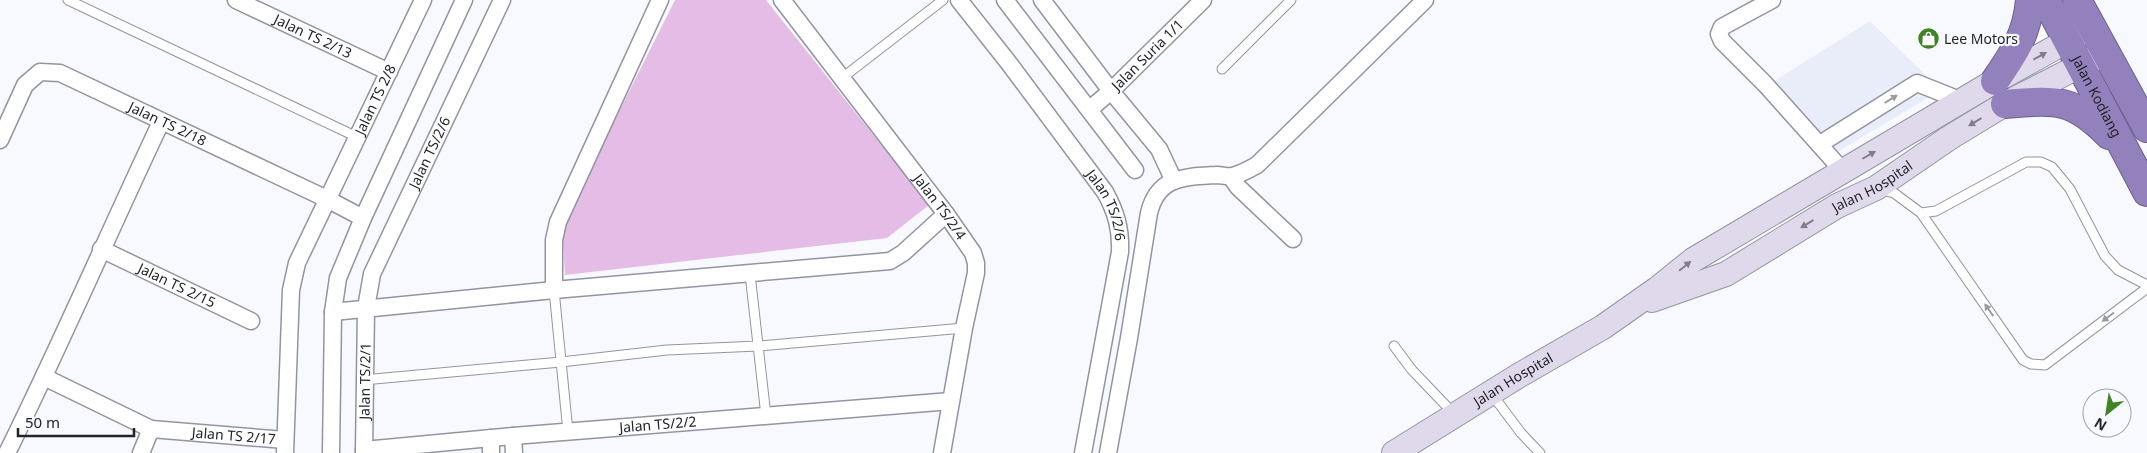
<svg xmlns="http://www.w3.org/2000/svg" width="2147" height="453" font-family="'Noto Sans',sans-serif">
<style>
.built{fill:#e9edf9}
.green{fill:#e4bce6}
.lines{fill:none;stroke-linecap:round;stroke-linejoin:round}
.lane-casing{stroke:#9295a1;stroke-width:11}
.street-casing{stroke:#9295a1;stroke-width:19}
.secondary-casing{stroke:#9295a1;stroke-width:26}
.highway-casing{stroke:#6b6089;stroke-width:30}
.lane{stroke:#fff;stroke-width:9}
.street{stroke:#fff;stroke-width:16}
.secondary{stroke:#dfd9eb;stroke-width:24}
.highway{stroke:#9381bd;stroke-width:28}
.oneway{fill:#807e8a}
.oneway2{fill:#9c9c9e}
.labels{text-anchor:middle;stroke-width:4.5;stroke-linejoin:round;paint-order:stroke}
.street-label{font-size:14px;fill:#222428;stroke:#f8f9ff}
.poi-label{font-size:14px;fill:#222428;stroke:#f8f9ff;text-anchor:start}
</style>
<rect width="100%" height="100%" fill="#f8f9ff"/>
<path class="built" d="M1870,21l71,69 -117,70 -66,-69z"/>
<path class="green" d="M675,0h91l163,205 -42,33 -322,37 -3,-50z"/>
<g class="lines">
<defs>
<path id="lane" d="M68,0l289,137
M1222,69l69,-69
M842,78l101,-78
M1879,189l15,4 27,20 102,147 8,4 14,1 102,-77
M1921,213l15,-2 90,-49h15l11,5 18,22 35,67 13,14 29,15
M750,274l16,142
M554,290l14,142
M1394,346l18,24 43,45
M363,380l198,-18 106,-12 91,-4 206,-18
M1491,393l30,40 19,20"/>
<g id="street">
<path id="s1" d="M236,0l153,72"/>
<path id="s2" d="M782,0l164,214 27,39 3,10v10l-12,55 -22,125"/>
<path id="s3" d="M959,0l49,62 97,130c11,20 16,37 15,60l-37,201"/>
<path d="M1005,0l130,170"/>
<path d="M1042,0l69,91 48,58 15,32"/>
<path d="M1772,0l-50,27 -3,7 3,7 43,43 77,86"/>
<path id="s4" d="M1090,109l21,-18 92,-91"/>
<path id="s5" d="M0,140l25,-55 15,-13 20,1 267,126 36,19"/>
<path d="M1820,144l97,-61 45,18"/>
<path d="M1231,177l7,10 55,52"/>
<path id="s6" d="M101,249l150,72"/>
<path d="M554,290v-50l4,-18 102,-222"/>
<path d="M333,312l221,-22 336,-29 13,-8 43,-39"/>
<path id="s7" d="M44,377l107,52 134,11"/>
<path d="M513,436l1,17"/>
<path d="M491,438v15"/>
<path id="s8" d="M364,450l149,-14 438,-35"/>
<path d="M7,453c54,-109 102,-221 154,-331"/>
<path d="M141,453l10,-24"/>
<path id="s9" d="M285,453l6,-163 6,-27 126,-263"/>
<path d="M331,453l2,-141 5,-34 25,-60 101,-218"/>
<path id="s10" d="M364,453l2,-145 6,-34 130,-274"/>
<path d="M1108,453l21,-115 20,-125c9,-37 35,-36 68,-38 5,0 10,2 15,1 9,-2 18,-7 25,-11l168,-165"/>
</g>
<g id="secondary">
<path id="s11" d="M1652,300l74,-26 111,-68 39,-18 73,-50 56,-34 92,-47"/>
<path id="s12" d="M1394,453l124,-77 85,-49 54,-38 36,-29 302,-179 88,-49"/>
</g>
<g id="highway">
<path id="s13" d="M2046,0l101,192"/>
<path d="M2077,0l70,128"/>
<path d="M1995,81c19,-28 32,-46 35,-81"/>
<path d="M2005,104c50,-4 67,-7 104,31"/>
</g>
</defs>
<use href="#lane" class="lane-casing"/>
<use href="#street" class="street-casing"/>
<use href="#secondary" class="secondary-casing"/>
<use href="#highway" class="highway-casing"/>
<use href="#lane" class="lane"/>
<use href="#street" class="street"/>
<use href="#secondary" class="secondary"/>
<use href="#highway" class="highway"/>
</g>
<defs><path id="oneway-solid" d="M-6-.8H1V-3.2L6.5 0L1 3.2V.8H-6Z" transform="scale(1.25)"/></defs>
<g class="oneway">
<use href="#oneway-solid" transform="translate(2040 56) rotate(-29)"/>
<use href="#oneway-solid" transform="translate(1975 122) rotate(149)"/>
<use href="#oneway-solid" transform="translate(1869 155) rotate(-30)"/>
<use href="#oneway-solid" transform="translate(1807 224) rotate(149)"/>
<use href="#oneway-solid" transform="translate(1685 266) rotate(-39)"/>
</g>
<g class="oneway2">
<use href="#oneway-solid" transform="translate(1891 99) rotate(-32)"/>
<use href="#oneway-solid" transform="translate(1989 310) rotate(-125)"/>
<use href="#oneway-solid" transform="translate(2108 317) rotate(143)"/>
</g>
<defs>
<symbol id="shop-disc" viewBox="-11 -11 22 22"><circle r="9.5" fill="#408325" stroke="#f8f9ff"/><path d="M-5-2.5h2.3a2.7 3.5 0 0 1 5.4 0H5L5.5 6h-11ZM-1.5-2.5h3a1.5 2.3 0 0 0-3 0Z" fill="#fff"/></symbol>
</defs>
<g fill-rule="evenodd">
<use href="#shop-disc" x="1916" y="26" width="25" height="25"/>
</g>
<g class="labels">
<g class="street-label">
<text dy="5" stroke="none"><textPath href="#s1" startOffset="85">Jalan TS 2/13</textPath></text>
<text dy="5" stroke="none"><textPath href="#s4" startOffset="79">Jalan Suria 1/1</textPath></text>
<text dy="5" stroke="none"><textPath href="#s13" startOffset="109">Jalan Kodiang</textPath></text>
<text dy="5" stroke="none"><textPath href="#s9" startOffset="372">Jalan TS 2/8</textPath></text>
<text dy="5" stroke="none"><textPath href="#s5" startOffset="219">Jalan TS 2/18</textPath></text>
<text dy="5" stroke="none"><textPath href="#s10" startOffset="314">Jalan TS/2/6</textPath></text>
<text dy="5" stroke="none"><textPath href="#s11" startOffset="249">Jalan Hospital</textPath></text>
<text dy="5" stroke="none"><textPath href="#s2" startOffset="260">Jalan TS/2/4</textPath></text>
<text dy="5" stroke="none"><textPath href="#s3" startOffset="254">Jalan TS/2/6</textPath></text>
<text dy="5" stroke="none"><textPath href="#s6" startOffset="84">Jalan TS 2/15</textPath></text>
<text dy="5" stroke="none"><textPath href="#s10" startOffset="72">Jalan TS/2/1</textPath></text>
<text dy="5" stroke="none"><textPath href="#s12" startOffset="140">Jalan Hospital</textPath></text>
<text dy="5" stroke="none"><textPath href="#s8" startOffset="295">Jalan TS/2/2</textPath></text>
<text dy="5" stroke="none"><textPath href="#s7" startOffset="202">Jalan TS 2/17</textPath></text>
</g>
<g class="poi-label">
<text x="1944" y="44">Lee Motors</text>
</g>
</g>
<g transform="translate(2107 413) rotate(210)"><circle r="24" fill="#f8f9ff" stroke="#a2a4a9"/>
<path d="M0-4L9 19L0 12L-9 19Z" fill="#408325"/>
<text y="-8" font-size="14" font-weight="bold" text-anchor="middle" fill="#222428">N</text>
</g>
<path d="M18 428v8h116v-8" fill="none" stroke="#222428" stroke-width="2.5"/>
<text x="25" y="428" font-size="15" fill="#222428" stroke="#f8f9ff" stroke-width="4" paint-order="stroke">50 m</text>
</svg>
